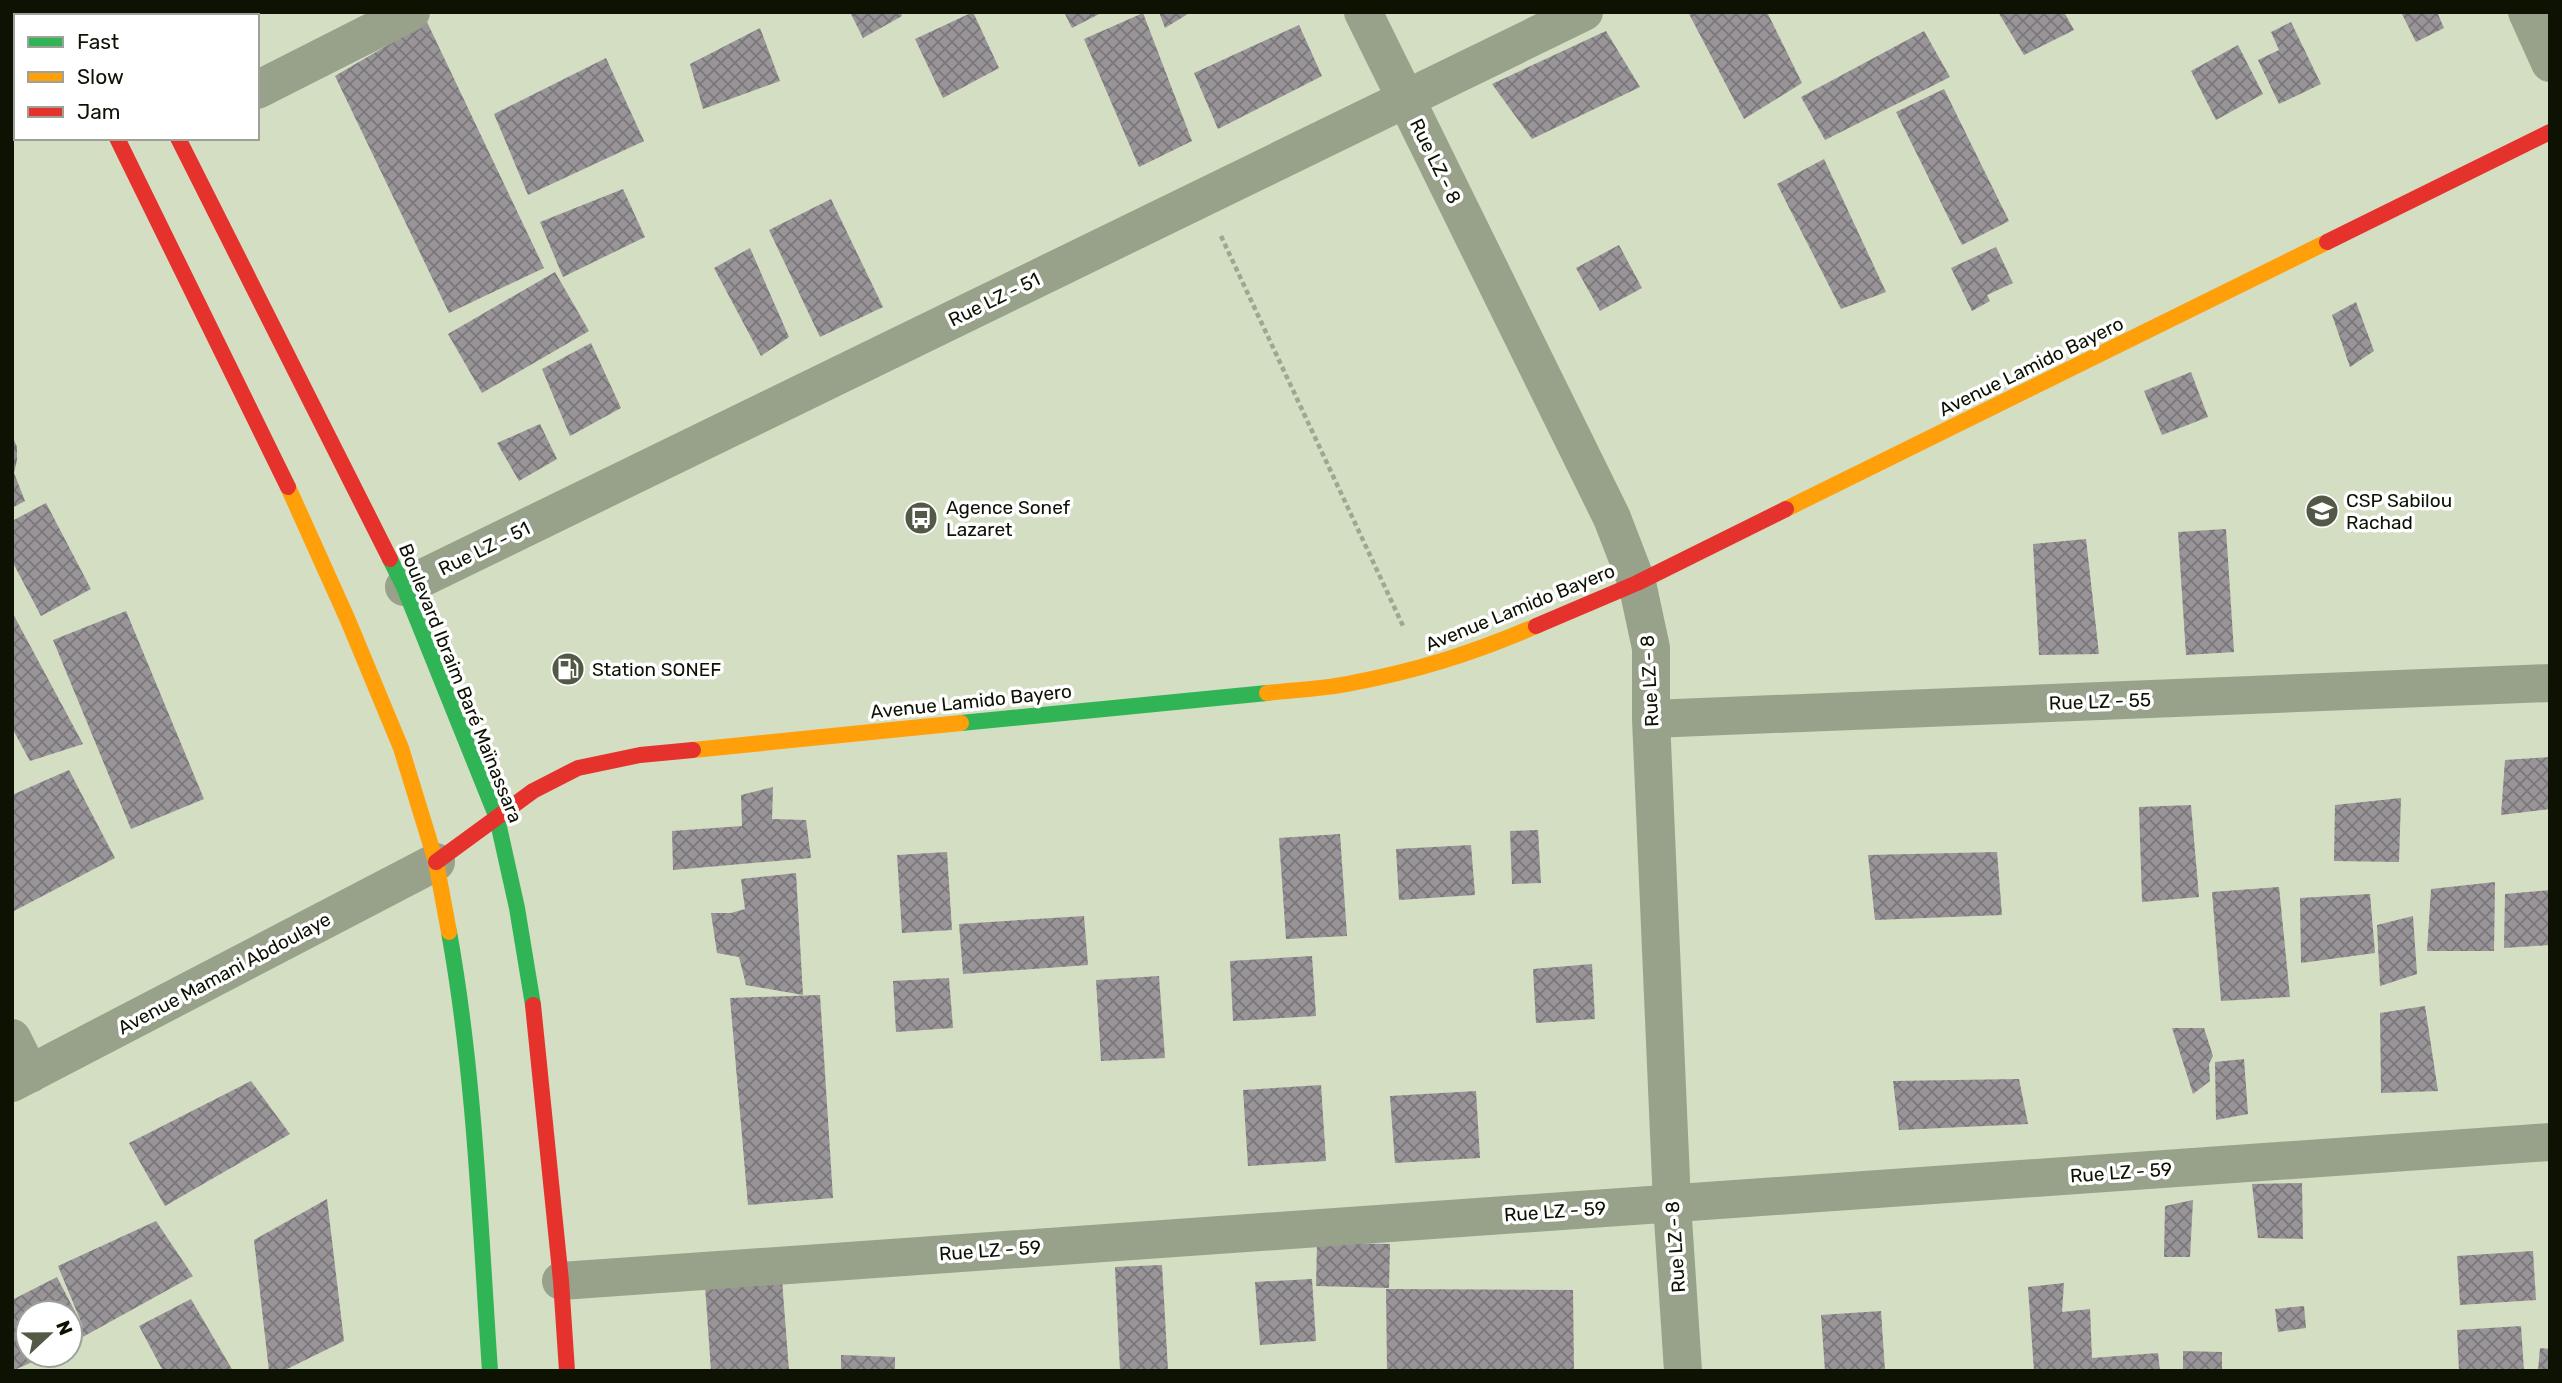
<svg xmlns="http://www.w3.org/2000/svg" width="2562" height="1383" font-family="Rubik,sans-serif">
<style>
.building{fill:url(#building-cross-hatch)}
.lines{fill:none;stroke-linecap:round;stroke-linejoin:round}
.path{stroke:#9ea791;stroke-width:4.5;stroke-dasharray:5 3.5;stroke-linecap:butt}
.street{stroke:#98a28a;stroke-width:38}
.fast{stroke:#30b455;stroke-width:16}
.slow{stroke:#ff9f0a;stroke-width:16}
.jam{stroke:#e5322d;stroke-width:16}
.labels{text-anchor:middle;stroke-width:7;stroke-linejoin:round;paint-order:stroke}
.street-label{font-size:19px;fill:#0d1203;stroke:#fff}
.poi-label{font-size:19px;fill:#0d1203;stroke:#fff;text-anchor:start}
</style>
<defs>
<pattern id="building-cross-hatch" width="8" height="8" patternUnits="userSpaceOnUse" patternTransform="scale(1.75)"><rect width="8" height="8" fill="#989498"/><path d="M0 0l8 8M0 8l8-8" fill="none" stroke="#7a777a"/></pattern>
</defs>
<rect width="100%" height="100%" fill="#d3dec2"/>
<path class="building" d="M850,12h50l2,4 -39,22z
M973,12l26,56 -56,30 -28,-59z
M1064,12h39l-31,16z
M1159,12h32l-26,16z
M1688,12h79l35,71 -58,36z
M1998,12h66l10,18 -50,25z
M2401,12h36l7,16 -28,14z
M1143,13l49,128 -53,26 -55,-128z
M427,22l117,246 -95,45 -114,-237z
M2291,22l30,62 -42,20 -21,-44 21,-10 -8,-18z
M1299,25l23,51 -104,53 -24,-56z
M760,28l20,53 -77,28 -13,-45z
M1606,31l34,56 -108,52 -40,-55z
M1924,31l26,46 -125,63 -24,-43z
M2238,45l25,49 -47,26 -25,-49z
M606,58l38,83 -116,54 -34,-81z
M1944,89l65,132 -47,24 -66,-133z
M1824,159l62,133 -45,17 -64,-125z
M623,189l22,48 -82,40 -23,-55z
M831,199l52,108 -63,30 -51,-107z
M1619,245l23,43 -42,23 -24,-43z
M1996,247l17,36 -26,12 3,6 -18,10 -21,-43z
M750,248l39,89 -28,19 -47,-88z
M555,272l34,59 -107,62 -34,-59z
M2356,302l18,49 -24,16 -18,-52z
M591,343l30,65 -51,28 -28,-67z
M2191,372l17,45 -46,18 -18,-44z
M540,424l17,35 -38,22 -22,-38z
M12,435l5,12v13l-3,13 11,28 -13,7z
M46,503l45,86 -50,27 -29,-55v-40z
M2226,529l8,123 -48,3 -8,-123z
M2086,539l13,115 -60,1 -6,-111z
M126,611l78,188 -73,30 -78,-189z
M12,612l71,132 -53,17 -18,-33z
M2550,757v52l-49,6 4,-55z
M69,770l46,88 -101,53 -2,-116z
M773,787l-1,32 34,1 5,38 -138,12 -1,-39 70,-5 -1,-31z
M2401,798l-2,64 -65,-1 1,-56z
M2191,805l8,92 -57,5 -3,-95z
M1538,830l3,53 -29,1 -2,-53z
M1340,834l7,102 -61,3 -7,-101z
M1471,845l4,50 -76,5 -3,-51z
M947,852l5,78 -50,3 -5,-78z
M1997,852l5,63 -127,5 -7,-65z
M796,873l7,122 -57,-10 -7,-28 -22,-4 -6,-40h20l14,-4 -4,-30z
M2495,882l-1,69h-67l4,-62z
M2279,887l11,110 -69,4 -9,-109z
M2550,890v55l-46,3 1,-54z
M2370,894l5,59 -74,10 -1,-65z
M1084,916l4,49 -125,9 -4,-50z
M2413,916l4,58 -37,12 -3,-61z
M1312,956l4,60 -83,5 -3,-60z
M1592,964l3,55 -59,4 -3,-54z
M1159,976l6,82 -64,3 -5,-81z
M949,978l4,50 -57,4 -3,-51z
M820,995l13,203 -85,7 -18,-207z
M2425,1006l13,85 -57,2 -1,-80z
M2172,1028h32l9,28 -4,8 1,17 -17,13z
M2244,1059l4,55 -32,6 -1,-58z
M2019,1079l9,45 -129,6 -6,-49z
M251,1081l39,53 -125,72 -36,-63z
M1321,1085l5,76 -78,5 -5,-76z
M1476,1091l4,67 -85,5 -5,-67z
M2302,1183l1,56 -45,-1 -6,-54z
M327,1199l17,142 -61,30h-14l-15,-131z
M2193,1200l-3,57h-26l1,-51z
M156,1221l37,55 -123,68v-31h-42v42h20l-36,16v-71l45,-23 27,52 -26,-63z
M1317,1243l73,1 -1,44 -73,-2z
M2533,1251l3,49 -76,5 -3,-49z
M1162,1265l6,105 -48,1 -5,-104z
M1312,1279l4,62 -56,4 -5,-63z
M782,1280l7,91h-78l-6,-86z
M2064,1283l-2,29 28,-3 2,49 66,-5 2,18h-126l-6,-84z
M1386,1289l187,1 1,81h-187z
M191,1299l42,72h-70l-24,-45z
M2304,1306l2,22 -28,4 -3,-23z
M1881,1311l4,60h-60l-4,-56z
M2521,1326l3,45h-65l-2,-41z
M2540,1348l10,1v22h-12z
M2183,1351l39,1v19h-39z
M841,1355l54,2v14h-54z"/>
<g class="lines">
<path class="path" d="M1221,236l183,392"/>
<path class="street" d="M1363,12l249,506 25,65 14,65v71l21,484 11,168
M2527,12l23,51
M257,90l154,-78
M404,587l1180,-575
M1651,719l899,-36
M12,1038l18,36
M12,1083l424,-221
M561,1281l1989,-139"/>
<path class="fast" d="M56,12l2,4
M115,12l1,4
M390,559l14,28 93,231 20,90 16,97
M961,723l306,-30
M449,932c26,144 31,293 41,439"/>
<path class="slow" d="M288,487l59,131 54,130 35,114 13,70
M1786,509l541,-267
M1267,693c26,-3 54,-4 80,-9 69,-13 124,-30 189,-58
M693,750l268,-27"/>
<path class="jam" d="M117,138l171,349
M178,138l212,421
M2327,242l223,-110
M1536,626l101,-43 149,-74
M436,862l97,-71 45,-23 62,-13 53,-5
M533,1005l28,276 6,90"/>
</g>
<defs>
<symbol id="school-disc" viewBox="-11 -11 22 22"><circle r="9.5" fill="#525946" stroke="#fff"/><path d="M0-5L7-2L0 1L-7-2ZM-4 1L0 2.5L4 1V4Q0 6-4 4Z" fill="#fff"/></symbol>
<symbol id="bus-disc" viewBox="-11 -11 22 22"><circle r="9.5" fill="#525946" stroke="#fff"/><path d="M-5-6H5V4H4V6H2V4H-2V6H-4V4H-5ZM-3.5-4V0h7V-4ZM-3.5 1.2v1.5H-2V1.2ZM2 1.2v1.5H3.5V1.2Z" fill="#fff"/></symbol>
<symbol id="fuel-disc" viewBox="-11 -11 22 22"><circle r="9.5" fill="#525946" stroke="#fff"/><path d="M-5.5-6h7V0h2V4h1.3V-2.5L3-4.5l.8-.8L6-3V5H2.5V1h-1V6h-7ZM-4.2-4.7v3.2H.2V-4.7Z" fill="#fff"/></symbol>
</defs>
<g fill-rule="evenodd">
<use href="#school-disc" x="2303" y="492" width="38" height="38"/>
<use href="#bus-disc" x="902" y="499" width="38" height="38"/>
<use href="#fuel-disc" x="549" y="650" width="38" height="38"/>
</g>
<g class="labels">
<g class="street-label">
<text transform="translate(1436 161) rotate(64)" y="7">Rue LZ - 8</text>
<text transform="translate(994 299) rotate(-26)" y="7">Rue LZ - 51</text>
<text transform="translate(2031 366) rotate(-26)" y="7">Avenue Lamido Bayero</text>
<text transform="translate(484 548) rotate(-26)" y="7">Rue LZ - 51</text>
<text transform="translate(1520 607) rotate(-22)" y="7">Avenue Lamido Bayero</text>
<text transform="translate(1649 681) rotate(-93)" y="7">Rue LZ - 8</text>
<text transform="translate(461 683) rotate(68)" y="7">Boulevard Ibraim Baré Maïnassara</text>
<text transform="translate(971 701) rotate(-6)" y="7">Avenue Lamido Bayero</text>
<text transform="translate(2100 701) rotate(-2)" y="7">Rue LZ - 55</text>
<text transform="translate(224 973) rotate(-28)" y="7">Avenue Mamani Abdoulaye</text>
<text transform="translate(2121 1172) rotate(-4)" y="7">Rue LZ - 59</text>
<text transform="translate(1555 1211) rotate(-4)" y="7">Rue LZ - 59</text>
<text transform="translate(1675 1247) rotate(-94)" y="7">Rue LZ - 8</text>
<text transform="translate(990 1250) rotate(-4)" y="7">Rue LZ - 59</text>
</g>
<g class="poi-label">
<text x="2346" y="507">CSP Sabilou<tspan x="2346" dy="22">Rachad</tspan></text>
<text x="946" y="514">Agence Sonef<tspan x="946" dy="22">Lazaret</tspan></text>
<text x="592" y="676">Station SONEF</text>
</g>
</g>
<rect width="2562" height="1383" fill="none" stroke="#0d1203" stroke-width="28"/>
<rect x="14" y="14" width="245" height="126" fill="#ffffff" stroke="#9ea09a" stroke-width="2"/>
<rect x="28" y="37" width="35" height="10" fill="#30b455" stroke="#9ea09a" stroke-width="2"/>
<text x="77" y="49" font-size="21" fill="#0d1203">Fast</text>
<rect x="28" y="72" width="35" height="10" fill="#ff9f0a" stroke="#9ea09a" stroke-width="2"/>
<text x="77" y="84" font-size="21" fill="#0d1203">Slow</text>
<rect x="28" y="107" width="35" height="10" fill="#e5322d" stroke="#9ea09a" stroke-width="2"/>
<text x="77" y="119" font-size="21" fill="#0d1203">Jam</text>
<g transform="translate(49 1334) rotate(68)"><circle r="33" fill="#ffffff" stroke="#9ea09a" stroke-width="2"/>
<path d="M0-5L12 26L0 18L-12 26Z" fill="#525946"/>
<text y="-10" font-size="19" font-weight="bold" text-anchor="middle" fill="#0d1203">N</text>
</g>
</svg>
